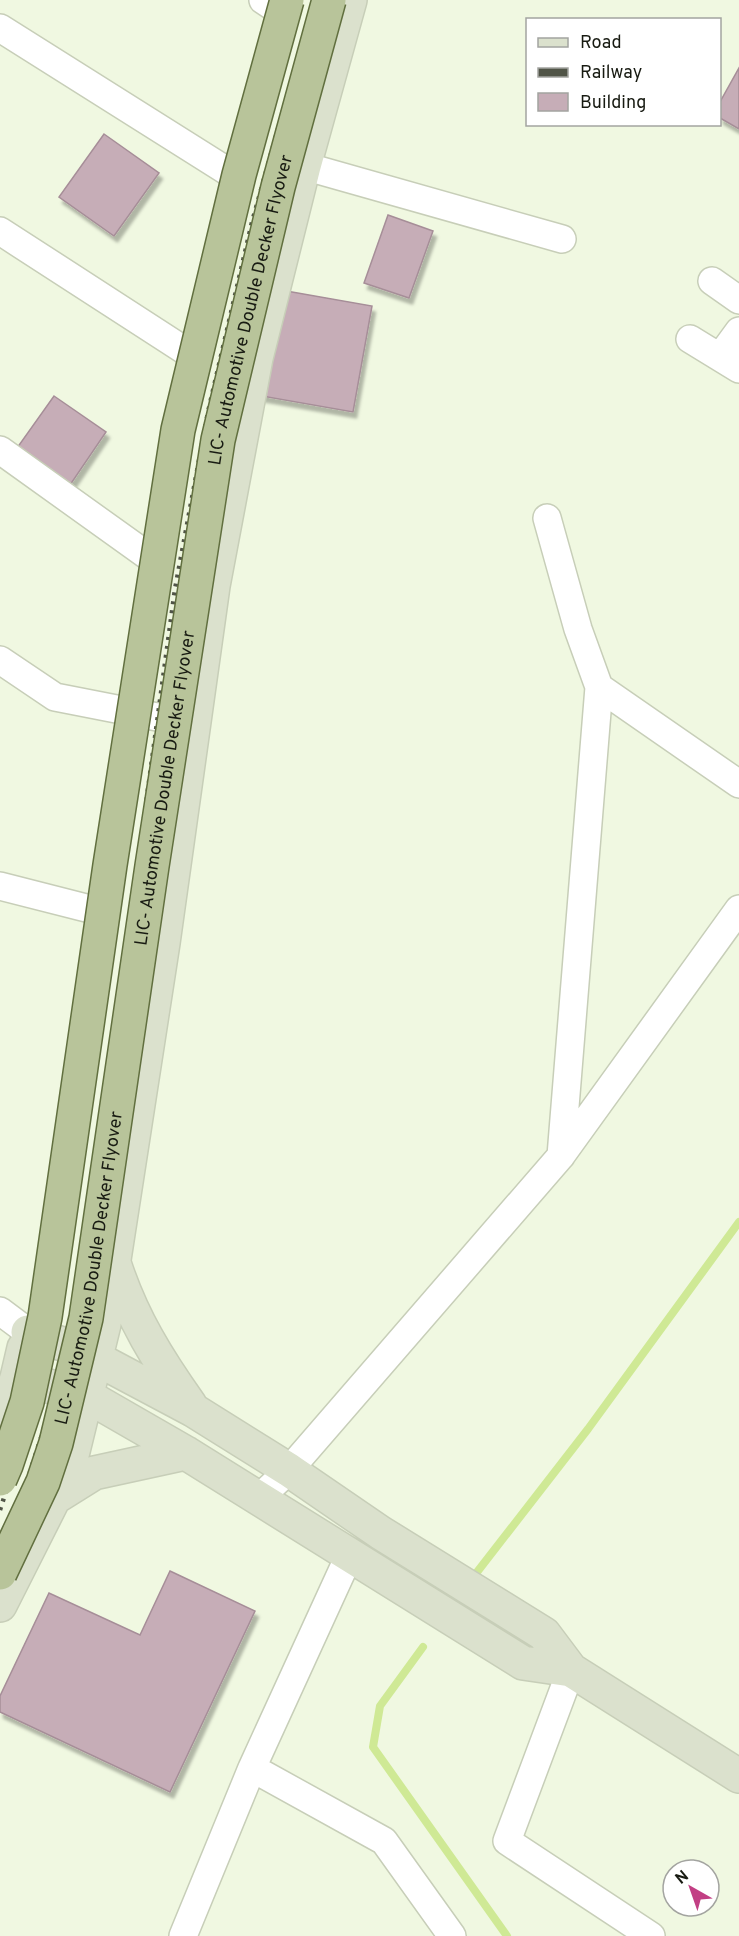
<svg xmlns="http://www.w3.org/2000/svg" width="739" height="1936" font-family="Overpass,sans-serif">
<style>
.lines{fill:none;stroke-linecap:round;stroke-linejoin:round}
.stream{stroke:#cfe995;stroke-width:8}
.building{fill:#c6adb7;stroke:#a68e98;stroke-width:1.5;filter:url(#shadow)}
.street-casing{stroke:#c7ceb8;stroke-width:30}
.secondary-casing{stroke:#c7ceb8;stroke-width:36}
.street{stroke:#fff;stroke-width:27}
.secondary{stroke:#dbe1cd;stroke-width:33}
.rail{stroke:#505447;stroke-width:4.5;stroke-dasharray:3 6;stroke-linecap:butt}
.primary-bridge-casing{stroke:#616f3f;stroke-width:36;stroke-linecap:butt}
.primary-bridge{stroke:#b8c49a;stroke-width:33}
.labels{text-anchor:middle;stroke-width:6;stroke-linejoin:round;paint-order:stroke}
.street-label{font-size:18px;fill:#181b12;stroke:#fff}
</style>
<defs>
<filter id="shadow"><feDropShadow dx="3.5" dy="6" stdDeviation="1.5" flood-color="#0004"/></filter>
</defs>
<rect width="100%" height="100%" fill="#f0f8e1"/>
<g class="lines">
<path class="stream" d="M474,1576l114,-147 151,-207
M423,1647l-43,59 -7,41 134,189"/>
</g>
<path class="building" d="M739,68v61l-19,-11v-16z
M104,134l55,39 -45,63 -55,-39z
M388,215l45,16 -24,67 -45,-15z
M275,289l97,17 -19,106 -97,-17z
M54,396l52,36 -36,53 -53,-37z
M170,1571l85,40 -85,181 -170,-80v-16l49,-103 91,42z"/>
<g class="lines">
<defs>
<path id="street" d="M263,0l9,6
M0,28l227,143
M304,166l258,73
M0,231l187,121
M712,281l27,19
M690,339l49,30
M720,357l19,-26
M0,450l148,106
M547,518l31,111 21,58 -38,469
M0,660l55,37 138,27
M599,687l140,97
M0,886l94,24
M0,1311l28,21
M259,1498l30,-28 271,-313 179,-248
M571,1670l-64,171 144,95
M252,1768l132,73 68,95
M183,1936l69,-168 97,-212"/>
<path id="secondary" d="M115,1266c17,52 43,94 75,139
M28,1332l54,19 111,59 96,60 92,63 163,101 27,36 168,106
M17,1378l70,18 99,57 337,210 48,7
M0,1427l17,-49 7,-30
M54,1498l40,-25 92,-20
M0,1605l54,-107 19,-47 31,-127 59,-381 50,-357 43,-228 48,-192 46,-166"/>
</defs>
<use href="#street" class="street-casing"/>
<use href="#secondary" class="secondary-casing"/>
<use href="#street" class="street"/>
<use href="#secondary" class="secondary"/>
<path class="rail" d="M0,1510l41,-127 29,-144 89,-653 32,-178 44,-190 61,-218
M0,1558l7,-13 50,-158 30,-146 88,-652 33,-177 44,-190 62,-222"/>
<defs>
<g id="primary-bridge">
<path d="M0,1479l6,-14 21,-63 18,-85 65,-452 68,-435 61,-255 48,-175"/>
<path id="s1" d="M0,1573l43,-91 13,-39 30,-125 66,-452 66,-426 60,-253 51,-187"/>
</g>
</defs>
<use href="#primary-bridge" class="primary-bridge-casing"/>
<use href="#primary-bridge" class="primary-bridge"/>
</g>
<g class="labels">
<g class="street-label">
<text dy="6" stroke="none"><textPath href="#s1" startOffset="1292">LIC- Automotive Double Decker Flyover</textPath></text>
<text dy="6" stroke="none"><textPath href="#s1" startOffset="806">LIC- Automotive Double Decker Flyover</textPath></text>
<text dy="6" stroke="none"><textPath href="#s1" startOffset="320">LIC- Automotive Double Decker Flyover</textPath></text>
</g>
</g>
<rect x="526" y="18" width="195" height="108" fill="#ffffff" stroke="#a3a4a0" stroke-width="1.5"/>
<rect x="538" y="38" width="30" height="9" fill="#dbe1cd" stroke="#a3a4a0" stroke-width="1.5"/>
<text x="580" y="48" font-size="18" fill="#181b12">Road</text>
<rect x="538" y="68" width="30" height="9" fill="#505447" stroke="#a3a4a0" stroke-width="1.5"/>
<text x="580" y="78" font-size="18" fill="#181b12">Railway</text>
<rect x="538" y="93" width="30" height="18" fill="#c6adb7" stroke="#a3a4a0" stroke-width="1.5"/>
<text x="580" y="108" font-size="18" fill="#181b12">Building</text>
<g transform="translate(691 1888) rotate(320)"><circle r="28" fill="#ffffff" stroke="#a3a4a0" stroke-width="1.5"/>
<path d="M0-4.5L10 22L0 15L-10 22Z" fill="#c23f84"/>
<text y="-9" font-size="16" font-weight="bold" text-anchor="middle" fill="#181b12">N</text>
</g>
</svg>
